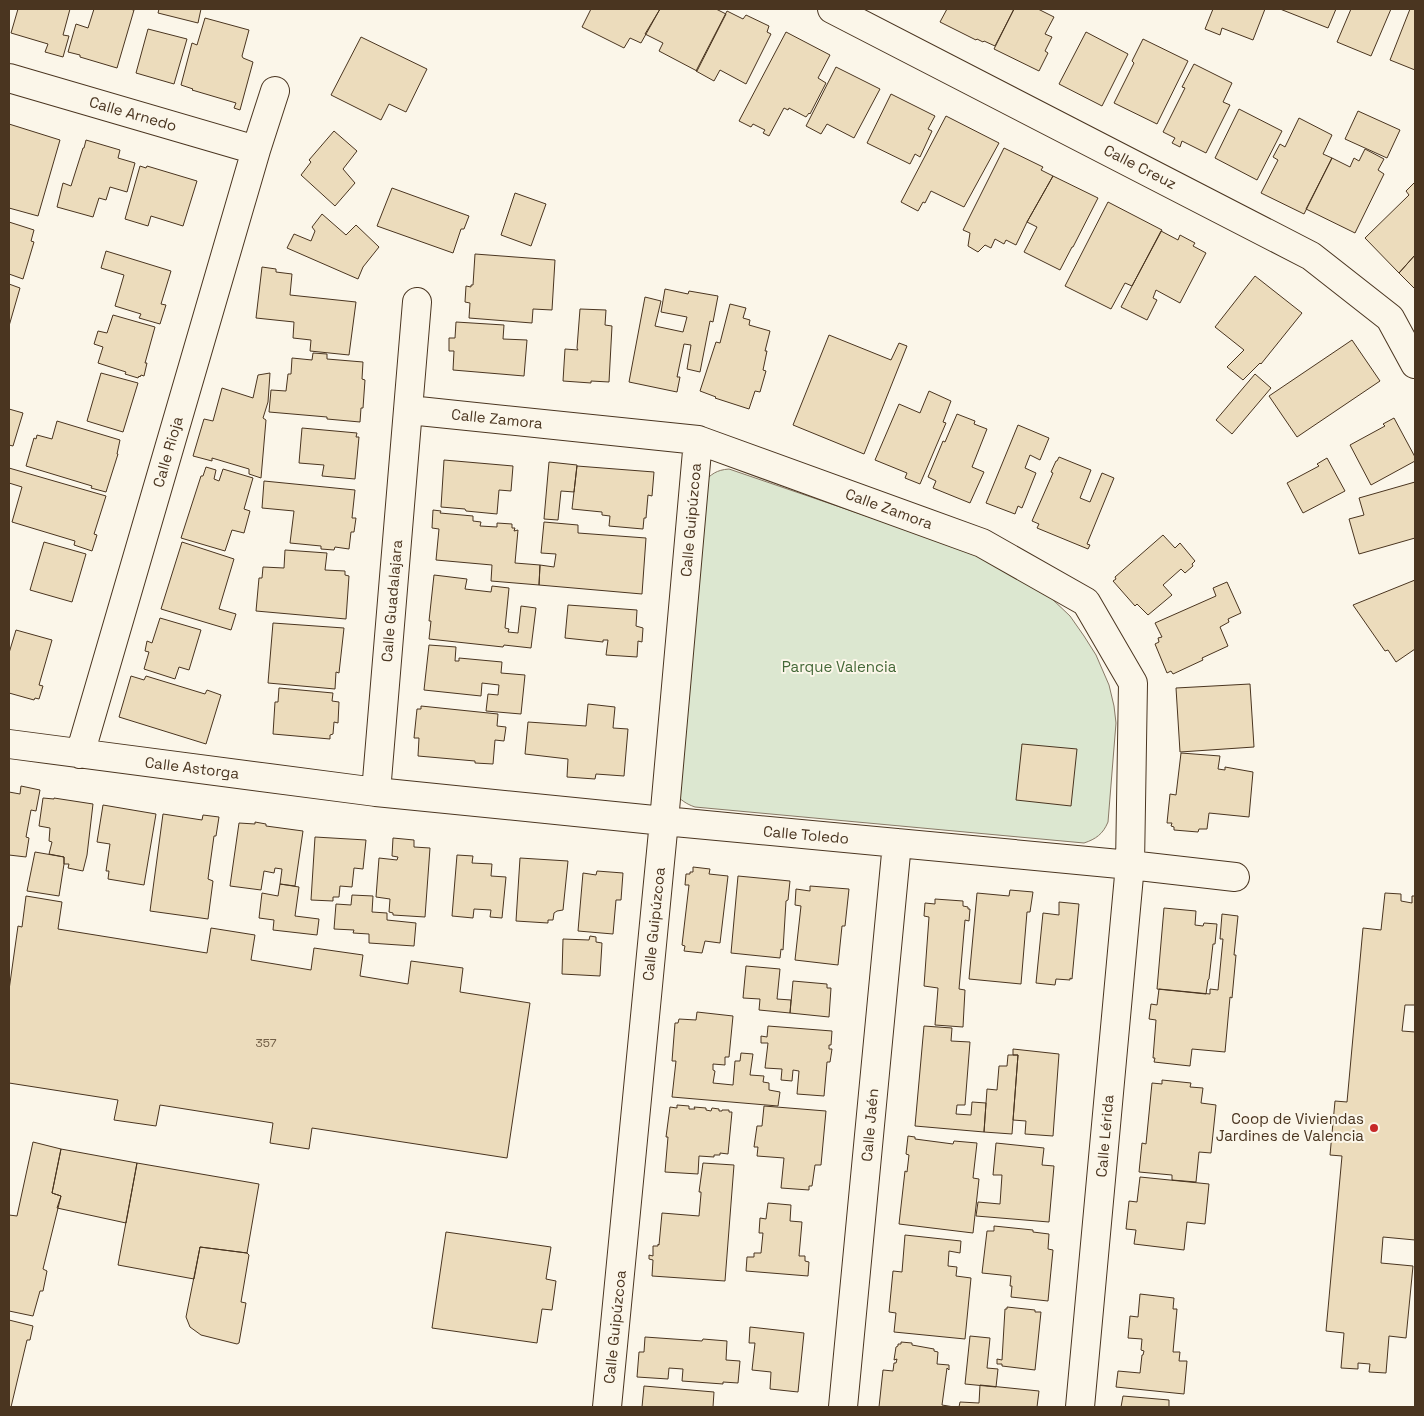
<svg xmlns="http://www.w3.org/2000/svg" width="1424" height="1416" font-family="'Space Grotesk',sans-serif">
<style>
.green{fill:#dce7d0;stroke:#887966}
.building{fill:#ecdcbc;stroke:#4a3520}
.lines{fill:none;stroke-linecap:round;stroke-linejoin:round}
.minor-casing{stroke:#4a3520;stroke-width:30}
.minor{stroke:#fbf6e9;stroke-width:28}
.poi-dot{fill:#c62828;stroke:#fbf6e9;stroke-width:2}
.labels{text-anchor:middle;stroke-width:4;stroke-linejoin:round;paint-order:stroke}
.number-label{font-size:12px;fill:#725f47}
.street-label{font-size:15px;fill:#4a3520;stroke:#fbf6e9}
.park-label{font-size:15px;fill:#436837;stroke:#fbf6e9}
.poi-label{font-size:15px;fill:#4a3520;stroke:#fbf6e9;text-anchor:end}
</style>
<rect width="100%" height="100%" fill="#fbf6e9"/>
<path class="green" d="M729,469l257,88 64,40 20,19 14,20 12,19 13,30 5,21 2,17 -8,99c-5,12 -12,17 -24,21l-389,-36c-9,-3 -14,-7 -21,-14l28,-310c10,-9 14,-13 27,-14z"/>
<path class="building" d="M18,9h52l-7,26 6,1 -6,21 -18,-5 3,-8 -37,-11z
M94,9h35l5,1 -17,58 -37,-11v-2l-12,-3 8,-28 12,4z
M159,9h42l-3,14 -40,-10z
M591,9h69l-19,34 -11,-5 -6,10 -42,-21z
M660,9h56l10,5 -29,57 -38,-20 4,-8 -18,-9z
M947,9h67l-19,37 -11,-5 -1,1 -6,-3 -1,1 -36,-18z
M1014,9h24l16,8 -9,17 7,3 -7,14 3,2 -9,18 -45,-22z
M1213,9h52l-12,31 -31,-12 -2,7 -15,-6z
M1280,9h56l-8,19z
M1351,9h40l-20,47 -34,-14z
M1410,9h5v61l-25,-10z
M727,11l16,8 3,-4 23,11 -2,6 4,2 -25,50 -26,-14 -6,11 -18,-10z
M205,18l44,12 -7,26 1,2 10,4 -13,48 -6,-2 2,-5 -44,-13 1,-1 -12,-4 11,-42 5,2z
M148,29l39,10 -13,45 -38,-11z
M786,32l44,23 -12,23 8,5 -16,31 -1,-1 -3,4 -17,-9 -1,2 -4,-2 -15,28 -6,-3 2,-3 -12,-6 -2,3 -12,-6z
M1086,32l42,22 -26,52 -43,-22z
M361,37l66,32 -21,43 -17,-8 -8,16 -50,-25z
M1143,39l45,22 -31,63 -43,-21 20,-40 -2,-2z
M1194,64l38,19 -9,19 7,3 -24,48 -24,-12 -2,6 -8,-4 3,-5 -12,-6 22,-44 -3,-1z
M836,67l44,22 -26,49 -27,-14 -6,10 -15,-8z
M891,94l44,22 -7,13 4,2 -12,26 -5,-3 -5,10 -43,-21z
M1239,109l43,22 -25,49 -42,-22z
M1358,111l42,19 -13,28 -42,-19z
M946,116l53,27 -35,64 -33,-16 -6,12 -2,-1 -5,9 -17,-9z
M1299,118l33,17 -9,19 9,4 -28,56 -43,-21 17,-33 -5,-3 7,-13 5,3z
M9,124l51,16 -22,76 -29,-8z
M334,131l23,20 -14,18 12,14 -20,23 -34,-31 10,-13 -2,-2z
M86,140l34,10 -2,8 17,5 -8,29 -17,-5 -4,13 -7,-2 -6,19 -36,-10 6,-24 8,3 12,-38h1z
M1004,148l39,19 -2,3 12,6 -26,46 -11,23 -10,-5 -2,4 -9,-5 -4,9 -6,-3 -7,7 -10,-6 2,-13 -7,-3z
M1365,149l19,10 -6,11 6,4 -29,59 -49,-24 26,-51 18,9 4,-9 5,3z
M140,166l6,2 1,-2 50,15 -14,45 -32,-10 -3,10 -23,-7z
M1053,176l45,22 -25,49h-1l-12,23 -36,-18 13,-25 -10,-5z
M1415,182v73l-16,18 -34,-35 44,-43 -3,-4z
M392,188l77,28 -5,13h-3l-8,24 -76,-27z
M515,193l31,11 -15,42 -30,-11z
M1108,202l54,28 -30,56 -7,-3 -14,26 -46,-23z
M322,214l24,21 10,-10 23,22 -16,20 -5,12 -71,-31 7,-14 17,7 4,-10 -3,-4z
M9,222l25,8 -3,11 3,1 -11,37 -14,-5z
M1161,231l17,9 2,-5 15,8 -2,3 13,7 -26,50 -24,-13 -3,8 4,2 -10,20 -26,-13z
M106,251l65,20 -10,33 5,1 -6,19 -21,-6 2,-4 -26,-8 9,-31 -23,-7z
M475,254l80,6 -3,50 -19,-1 -1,14 -63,-5 1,-15 -5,-1 1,-16 5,1v-2h2z
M1415,255v34l-16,-16z
M262,267l14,2v3l16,2 -2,21 66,7 -7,53 -39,-4 1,-11 -18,-2 1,-16 -38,-4z
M1255,276l47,37 -41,51 -1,-1 -17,17 -16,-13 17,-17 -29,-23z
M9,284l11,4 -11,38z
M665,289l23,5 1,-3 29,5 -5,26 -3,-1 -10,51 -13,-3 4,-24 -7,-1 -7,33h3l-3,15 -48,-10 16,-85 16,4 -6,25 28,6 4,-15 -26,-5z
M730,304l16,4 -3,10 7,2 -1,5 21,6 -5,20h2l-4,19 3,1 -6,21 -5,-1 -6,18 -34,-11 1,-1 -16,-6 16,-49 4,1z
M580,309l26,1 -1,15 7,1 -3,56 -18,-1v2l-28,-2 2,-32 13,1 -1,-2z
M113,315l42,12 -10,36h2l-3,13 -3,-1 -1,2 -1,-1 -1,2 -13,-4 1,-2 -28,-9 5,-16 -9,-3 4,-13 9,2z
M456,322l48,3 -1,14 24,1 -3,36 -71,-6 1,-19h-5v-13h6z
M829,335l62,25 8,-17 8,3 -43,108 -71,-29z
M1352,340l28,41 -83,56 -28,-41z
M313,353l14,1v5l36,3 -1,17 3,1 -2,28h-2l-1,14 -33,-3v-2l-58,-5 2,-22 15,1 2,-17h3l1,-16 20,2z
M101,373l37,10 -15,49 -36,-11z
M270,373l-2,29 -5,16 3,2 -5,58 -12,-4v-5l-37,-11v3l-19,-5 11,-37 9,2 9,-33 31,10 5,-23z
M1255,374l16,14 -39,46 -16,-14z
M929,391l22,10 -8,21 3,1 -26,61 -15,-6 2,-5 -32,-13 24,-56 21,9z
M9,409l14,4 -10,33 -4,-1z
M957,414l18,7 -1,3 13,5 -15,38 12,5 -14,31 -37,-15 3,-7 -8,-4 15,-36 2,1z
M1394,418l21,39v4l-44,24 -21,-40 35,-19 -2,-2z
M57,421l63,19 -3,14h1l-12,38 -15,-4 1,-2 -66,-20 8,-28 2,1 1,-4 15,4z
M1018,425l31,13 -9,22 -10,-5 -5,13 11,5 -14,35 -4,-2 -3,8 -29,-11z
M302,428l55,5 -1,4h3l-4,42 -33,-3 2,-11 -25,-2z
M1059,457l32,13 -11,28 10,4 12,-29 12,5 -27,66 3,1 -2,4 -51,-21 2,-4 -7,-3 21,-48 -2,-1 5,-11h1z
M1327,458l18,33 -42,22 -16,-30 32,-17 -2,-2z
M444,460l69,6 -2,25 -12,-1 -2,24 -31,-3 -1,-2 -24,-2z
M549,462l28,3 -3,27 -13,-1 -3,29 -14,-1z
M577,466l77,6 -2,24 -4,-1 -2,23h-2l-1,11 -34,-3 1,-10 -8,-1v-3l-30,-3z
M206,467l10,3 -2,9 5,2 4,-12 30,9 -9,31 6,2 -6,22 -12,-3 -7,21 -44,-13 20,-62h2z
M9,468l97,28 -12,38 3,1 -5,16 -18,-6 1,-4 -63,-19 10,-35 -13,-4z
M264,481l91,9 -3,28h4l-2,14h-3l-2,17 -14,-2 -1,3 -13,-1v-3l-31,-3 4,-32 -32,-3z
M1415,482v56l-56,16 -10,-35 15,-4 -5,-17z
M433,510l8,1 -1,2 33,3v5l8,1 -1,4 17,1v-4l15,1v4h3l-1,3 4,-1 -3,33 25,2 -1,20 -48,-4 1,-16 -56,-5 3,-31 -7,-1z
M544,522l34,3v8l68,5 -4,56 -103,-9 1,-20 14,2 2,-13 -15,-1z
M1163,535l12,13 5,-5 15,18 -3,3 1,2 -8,7 -4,-4 -18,16 9,10 -24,20 -11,-11 -2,2 -22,-25 3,-2 -1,-2z
M44,542l42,12 -14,48 -42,-12z
M182,542l52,17 -15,50 17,5 -5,16 -70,-21z
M285,550l42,3 -2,17 20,1v4l4,1 -3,43 -90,-8 3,-33h3l1,-11 21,1z
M434,575l33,4 -2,10 26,3 1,-6 17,2 -4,40 4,1 -1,3 10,1 3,-27 15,2 -5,40 -27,-3 -1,2 -74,-8 2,-18h-2z
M1415,580v69l-19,13 -8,-12 -3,1 -32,-46z
M1227,582l14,31 -13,6 1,3 -9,5 8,19 -26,12 1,2 -30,14 -2,-3 -4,2 -12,-29 4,-2 -1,-4 4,-1 -7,-14 61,-27 -3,-8z
M568,605l69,5 -1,16 7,2 -1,14 -4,-1 -1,16 -31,-2 2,-15h-5v2l-38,-4z
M160,618l41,12 -12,40 -10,-3 -4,12 -31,-10 5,-17 -4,-1 2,-10 5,2z
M273,623l71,5 -5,45 -3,-1 -1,17 -67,-6z
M16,630l36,10 -13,45 4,1 -4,13 -4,-1 -1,2 -25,-7v-40z
M429,645l27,2 -1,14h4v-3l43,4 -1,11 24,2 -4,39 -35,-3 2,-17 10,1 1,-10 -17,-2 -1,13 -57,-6z
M131,676l13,4 2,-4 59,18 2,-4 14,5 -15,49 -87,-27z
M1250,684l4,63 -74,5 -4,-64z
M279,688l54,5 -1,8 7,1 -1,21 -4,-1 -1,12 -3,1v4l-57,-5 2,-32h3z
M588,704l27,3 -2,21 15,1 -4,47 -28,-2 -1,5 -28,-2 1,-18 -43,-5 3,-32 58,4z
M421,706l77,8 -1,12 9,1 -2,14 -9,-1 -2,24 -18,-1v-2l-57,-5 1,-18h-5l3,-29h4z
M1022,744l55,5 -6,57 -55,-6z
M1181,753l39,3 -2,13 7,1v-3l28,5 -4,45 -40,-4 -2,16h-8l-1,3 -24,-2v-3l-3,-1 1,-3h-5l3,-29 6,1z
M21,786l19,4 -4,21 -5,-1 -5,27 3,1 -3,19 -17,-2v-63l11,2z
M43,798l11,1v-1l39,6 -6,51 -4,16 -15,-3 1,-4h-5v-7l-15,-3 3,-12 -3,-1 1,-13 -11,-2z
M103,805l53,9 -12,71 -36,-6 1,-8h-3l4,-27 -13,-2z
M163,814l39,6 1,-5 16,2 -3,19h-2l-6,43 5,2 -5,38 -58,-8z
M255,822l11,2v2l37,5 -8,55 -15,-2 2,-15 -7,-1 -1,5 -10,-2 -3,19 -31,-4 9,-63 16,1z
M315,837l51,3 -3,29 -9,-1 -2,19 -12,-1 -1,11h-6v4l-22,-1z
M393,838l21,2v7l16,1 -5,69 -32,-2v-2l-4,-1 1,-13 -14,-2 3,-39 18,2 1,-3 -6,-1z
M35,852l29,5v7l-5,32 -32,-5z
M457,855l16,1 -1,7 20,1 -1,12 15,1 -4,41 -12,-1 1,-7 -17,-1 -1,9 -21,-2z
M520,858l48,3 -5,49 -6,1 -3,2 -1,7h-5v3l-32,-2z
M693,867l17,2 -1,5 19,2 -8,67 -15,-2 -3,12 -18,-2 1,-5 -3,-1 7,-60h-4l1,-11h4v-2h3z
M597,871l26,2 -2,27h-5l-3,34 -35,-3 5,-58 13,2z
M738,876l52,5 -2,19 -2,1 -3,49 -2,-1 -1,9 -49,-5z
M280,884l19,3 -4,29 24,3 -2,16 -44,-5 1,-10 -15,-2 3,-25 16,3z
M810,886l39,3 -4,37h-3l-4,39 -43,-5 6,-54 -6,-1 1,-16 14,2z
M1010,890l23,2 -3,20h-3l-6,72 -52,-5 8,-86 32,3z
M1385,893l16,1v7l11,2v-7h3v109h-10l-3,26 13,1v208l-32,-3 -2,26 32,3 -7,72 -17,-2 -3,37 -17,-1 1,-8 -12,-1v6l-17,-1 3,-35 -18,-2 16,-175 -12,-1 5,-54 12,1 16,-174 18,2z
M352,895l21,1 -1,16 15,1v7l29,3 -2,23 -45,-3v-9l-16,-1 1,-3 -20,-1 2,-25 15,1z
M26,896l36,6 -4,27 149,24 4,-25 44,7 -4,25 60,10 3,-22 49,7 -3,21 48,8 3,-23 52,7 -3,24 70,11 -23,155 -195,-30 -3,21 -39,-6 3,-20 -113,-18 -4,21 -42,-6 4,-20 -109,-17v-93l9,-64 4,1z
M935,899l28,2v5l5,1v2h2l-1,12 -4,-1 -6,69 6,1 -2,37 -28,-2 3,-37 -14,-2 5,-69 -5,-1 1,-13 10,1z
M1059,902l20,2 -7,75 -2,-1v2l-14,-1 -1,6 -19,-2 7,-70 16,2z
M1164,908l32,3 -1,14 8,1 1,-3 13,1 -2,20h-2l-4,35 -1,1 -2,14 -49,-5z
M1222,914l16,2 -4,39h2l-4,43 -2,-1 -5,55 -33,-3 -2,17 -36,-4 1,-4h-2l3,-38 -7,-1 2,-15 6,1 2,-16 51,5v-5l8,1 5,-51h-3z
M590,936l6,1v5l6,1 -2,33 -38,-2 1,-35 26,1z
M746,966l34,3 -3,30 14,1 -1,13 -31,-3 1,-11 -17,-1z
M793,981l34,3v4h4l-2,29 -39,-4z
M697,1012l36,4 -4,41h-4v8l-12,-1v6l2,1 -2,12 20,2 2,-24h5l1,-8 12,1 -3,21 14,1 -1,6 6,1v7l11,2 -2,14 -106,-9 4,-36h-4l3,-38h3l1,-4 17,1z
M768,1026l64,5 -1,14h-2v4h3l-2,13h-3l-3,34 -27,-2 2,-23 -6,-1 -1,11 -11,-1 1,-11 -17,-1 3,-25h-7v-7l6,1z
M924,1026l28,2 -1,13 19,1 -5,63h-8l-1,9 15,1 1,-13 14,1 -2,29 -69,-6z
M1013,1049l46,5 -6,82 -28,-2 1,-13 -13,-1 5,-65h-5z
M1008,1055h10l-6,79 -28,-2 3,-43 10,1 2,-24h8z
M1162,1080l29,3 -1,4 13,1 -2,15 15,2 -5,48 -12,-1 -3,30 -24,-2v-5l-33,-3 3,-29 4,1 6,-61 10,1z
M677,1105l12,1v3h6l-1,-2 12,1v2l5,1 1,-3 7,1v2h3v-1h7v2h3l-4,42 -8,-1v2h-6v2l-15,-1 -1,18 -33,-2 3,-35h-2l4,-30 7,1z
M764,1106l62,5 -5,54h-6l-3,21h-3v4l-28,-2 3,-30 -27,-2 1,-9h-4l3,-21h5z
M908,1136l7,1v2l38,5 1,-3 23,2 -4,35 6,1 -6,54 -74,-9 6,-53 2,1 2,-17 -3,-1z
M33,1142l28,7 -9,44 9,3 -18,73 4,2 -4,20h-3l-7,25 -24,-5v-96l8,1z
M996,1143l48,5 -2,17 12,1 -5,56 -73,-6 2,-14 22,2 2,-29h-9z
M61,1149l76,14 -11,60 -69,-15 4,-12 -9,-3z
M137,1163l122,21 -12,69 -47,-6 -6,32 -76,-14z
M703,1163l31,2 -9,116 -73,-5 1,-16 -4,-1v-4l4,1v-10h5v-2l1,1 3,-32 37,3 2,-22v-2h-2z
M1140,1177l69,7 -4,40 -18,-2 -3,28 -50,-6 2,-14 -10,-1 3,-28 8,1z
M768,1203l23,2 -1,16 12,1 -3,34h6v5l4,1 -1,14 -62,-5 1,-14h7v-4h7l2,-20h-4l1,-15 6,1z
M994,1226l39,4v2l16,2 -1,15 5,1 -5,51 -37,-4 1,-11h-2l1,-10 -29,-3 5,-42h7z
M446,1232l105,15 -5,32 10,2 -4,29 -10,-1 -5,34 -105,-15z
M905,1235l56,6 -1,12 -11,-2 -1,15 9,1 -1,9 15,2 -6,61 -71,-7 2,-19 -7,-1 4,-41 9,1z
M200,1247l47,6 2,2 -8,47 5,1 -7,40 -2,1 -36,-9 -11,-8 -4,-10z
M1140,1294l34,4 -1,11h4l-4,43h7l-1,9h8l-3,33 -68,-7 2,-16 22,2 2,-18h1l1,-4 -3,-1 1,-11 -14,-1 2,-22 8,1z
M1007,1307l28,3v2h6l-6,58 -33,-4v-2h-5v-5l5,1 3,-51h2z
M9,1320l24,6 -3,14h-3l-16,67h-2z
M750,1327l54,6 -6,59 -28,-3 1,-17 -19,-2 3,-27h-6z
M970,1336l20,2 -3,30 11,1 -2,18 -31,-3z
M645,1337l57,4 1,-2 24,2 -1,19 14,1 -2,22 -15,-1v2l-41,-3 1,-12 -14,-1 -1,11 -31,-2 2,-25h5z
M901,1342l11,1v2l22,4v2l4,1 -1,12 12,1v5l-2,-2 -5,37 12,2h-75l4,-37 10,1 1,-8h2l1,-4 -3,1 2,-13 2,-1v-2h3z
M980,1385l59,6 -2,16h-78l1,-5 19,1z
M644,1386l70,6 -1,15h-71z
M1123,1396l46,4v7h-48z"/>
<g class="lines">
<defs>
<path id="minor" d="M832,9l479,247 79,62 25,46
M9,78l247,72
M409,410l289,30 284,103 104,59 47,81 -3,182 -50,542
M9,744l367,48 288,29 466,44 105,12
M80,754l176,-604 19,-59
M376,792l41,-490
M607,1407l57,-586 34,-381
M843,1407l54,-564"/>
</defs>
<use href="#minor" class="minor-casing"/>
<use href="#minor" class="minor"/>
</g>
<circle class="poi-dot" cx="1374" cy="1128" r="5"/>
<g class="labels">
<g class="number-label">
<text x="266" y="1047">357</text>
</g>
<g class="street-label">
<text transform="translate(133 114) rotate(16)" y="5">Calle Arnedo</text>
<text transform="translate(1140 167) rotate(27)" y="5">Calle Creuz</text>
<text transform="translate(497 419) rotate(6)" y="5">Calle Zamora</text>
<text transform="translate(168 452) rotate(-74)" y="5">Calle Rioja</text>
<text transform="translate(889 509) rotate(20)" y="5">Calle Zamora</text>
<text transform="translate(691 520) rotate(-85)" y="5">Calle Guipúzcoa</text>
<text transform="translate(392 601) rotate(-85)" y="5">Calle Guadalajara</text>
<text transform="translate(192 768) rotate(7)" y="5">Calle Astorga</text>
<text transform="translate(806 835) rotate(5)" y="5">Calle Toledo</text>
<text transform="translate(654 924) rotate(-84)" y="5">Calle Guipúzcoa</text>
<text transform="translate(870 1125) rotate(-85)" y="5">Calle Jaén</text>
<text transform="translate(1105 1136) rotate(-85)" y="5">Calle Lérida</text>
<text transform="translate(615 1327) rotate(-84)" y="5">Calle Guipúzcoa</text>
</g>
<g class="park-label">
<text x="839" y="672">Parque Valencia</text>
</g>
<g class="poi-label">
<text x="1364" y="1124">Coop de Viviendas<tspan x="1364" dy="17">Jardines de Valencia</tspan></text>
</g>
</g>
<rect width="1424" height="1416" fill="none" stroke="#4a3520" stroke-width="20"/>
</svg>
